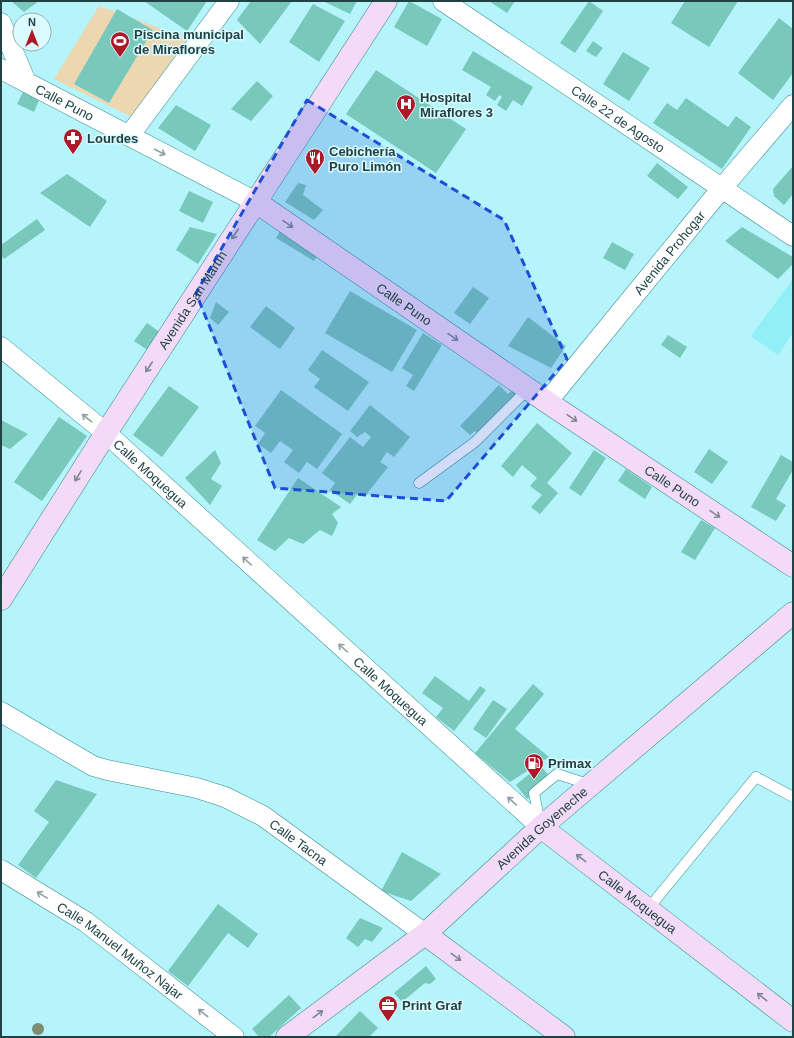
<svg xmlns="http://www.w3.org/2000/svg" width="794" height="1038" font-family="Helvetica,sans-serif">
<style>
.built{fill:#90eff7}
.green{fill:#ecd7b0}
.building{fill:#78c8bc}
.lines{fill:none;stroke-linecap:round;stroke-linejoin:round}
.lane-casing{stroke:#348990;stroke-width:11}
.street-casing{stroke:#348990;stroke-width:21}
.secondary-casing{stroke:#348990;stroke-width:23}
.lane{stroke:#fff;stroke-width:10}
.street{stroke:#fff;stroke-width:20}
.secondary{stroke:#f3daf6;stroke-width:22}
.tree{fill:#7c8d72}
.oneway{stroke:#90a0a2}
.oneway2{stroke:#7f8695}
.marked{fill:#1d4ed8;fill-opacity:0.2;stroke:#1d4ed8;stroke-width:3;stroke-dasharray:8 5;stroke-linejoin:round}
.labels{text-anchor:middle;stroke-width:3;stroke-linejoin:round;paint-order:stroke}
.poi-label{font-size:13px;font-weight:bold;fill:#204245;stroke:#dcfbfe;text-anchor:start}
.street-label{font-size:13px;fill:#204245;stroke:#dcfbfe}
</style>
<rect width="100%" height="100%" fill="#b4f4fa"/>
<path class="built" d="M793,279v54l-15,22 -27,-19z"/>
<path class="green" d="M99,6l88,32 -55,79 -78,-38z"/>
<path class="building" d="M11,1h28l-15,11z
M144,1h63l-20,30z
M251,1h41l-32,43 -23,-24z
M323,1h34l-7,13z
M409,1l33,18 -15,27 -33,-19z
M489,1h26l-8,12z
M589,1l14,10 -28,42 -15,-10z
M685,1h53l-29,46 -38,-24z
M313,4l32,17 -26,41 -30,-20z
M117,9l36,21 -44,73 -35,-19z
M779,18l14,11v44l-20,27 -35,-27z
M593,41l10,7 -7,9 -10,-6z
M473,51l60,36 -11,19 -9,-6 -7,11 -9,-6 5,-8 -3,-2 -4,6 -9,-6 5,-8 -29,-17z
M623,52l27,16 -21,33 -26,-17z
M376,70l90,59 -30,44 -90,-59z
M257,81l16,15 -22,25 -20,-12z
M24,90l16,8 -6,14 -17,-8z
M686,98l42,29 8,-11 15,11 -29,42 -69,-46 14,-20 10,7z
M176,105l35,20 -16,26 -37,-23z
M657,163l31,24 -10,12 -31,-23z
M793,166v28l-9,11 -10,-9 -1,-7z
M67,174l40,27 -17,26 -50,-34z
M298,183l8,2 -3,10 20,15 -9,10 -29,-18z
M189,191l24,11 -10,21 -24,-12z
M37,219l8,11 -41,29 -3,-4v-10z
M190,227l27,7 -19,30 -22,-14z
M742,227l51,30v7l-15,15 -53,-38z
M281,229l38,24 -5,8 -38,-23z
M612,242l22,12 -9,16 -22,-12z
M473,287l16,11 -19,26 -16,-11z
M350,291l67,39 -25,42 -67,-39z
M216,302l13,10 -11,13 -8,-7z
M266,306l29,22 -15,21 -30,-22z
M528,317l38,29 -15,22 -43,-22z
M147,323l14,10 -12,18 -15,-10z
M423,333l19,12 -28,46 -8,-5 7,-11 -11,-7z
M668,335l19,12 -7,11 -19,-13z
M322,350l47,32 -21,29 -34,-24 6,-8 -12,-9z
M499,385l9,9 7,-5 8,7 -41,42 -7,-7 -5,4 -10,-9z
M169,386l30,21 -37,50 -29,-22z
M281,390l61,44 -25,35 -10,-7 -8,11 -15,-11 9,-12 -13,-9 -9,12 -13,-9 7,-11 -10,-7z
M370,405l40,32 -16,20 -7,-5 -7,10 8,5 -23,29 -6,-4 -9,12 -20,-14 5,-7 -13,-10 28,-36 13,10 8,-10 -6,-5 -8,5 -7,-6z
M59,417l28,19 -45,65 -28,-19z
M1,420l27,14 -18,15 -9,-4z
M537,423l35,30 -25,30 11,10 -18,21 -9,-7 11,-12 -12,-9 7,-8 -15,-13 -9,12 -12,-11z
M709,449l19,13 -16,22 -18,-12z
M215,450l6,13 -10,16 11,7 -12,19 -25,-27z
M594,450l12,8 -25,38 -12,-8z
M781,455l12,7v8l-17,29 10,6 -10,16 -25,-14z
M626,469l26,18 -7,12 -27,-18z
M298,478l43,29 -9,7 6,9 -6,13 -12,-6 -17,14 -14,-6 -14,13 -18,-11z
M701,520l14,8 -20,32 -14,-8z
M435,676l34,25 11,-15 6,4 -32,41 -18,-14 7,-9 -21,-15z
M533,684l11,10 -29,35 34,28 -39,25 -35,-29z
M493,700l14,9 -21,29 -13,-9z
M540,765l12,14 -25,20 -11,-14z
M56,780l41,14 -61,84 -18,-13 31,-43 -15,-11z
M402,852l39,22 -30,27 -30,-10z
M218,904l40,30 -10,14 -20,-15 -40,53 -20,-15z
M360,918l23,10 -11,14 -7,-3 -7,8 -12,-9z
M426,966l10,13 -6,5 -5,-1 -23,19 -8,-9z
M289,995l12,13 -32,29h-10l-7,-8z
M360,1011l18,17 -9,9h-34z"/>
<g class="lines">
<defs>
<path id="lane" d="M419,483l56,-41 53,-53
M540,823l-6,-30 23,-19 34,11
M648,909l108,-132 37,20"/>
<g id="street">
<path id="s1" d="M443,1l350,235"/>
<path d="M1,23l25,59"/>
<path id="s2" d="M1,69l255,133"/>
<path d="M129,136l100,-135"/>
<path id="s3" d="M1,347l105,86 435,394"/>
<path id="s4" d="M547,402l175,-214 71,-83"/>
<path id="s5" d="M1,712l92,54 14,4 90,18 28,9 38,19 162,118"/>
<path id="s6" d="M1,870l85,52 148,115"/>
</g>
<g id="secondary">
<path id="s7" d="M256,202l291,200 246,164"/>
<path id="s8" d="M1,599l105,-166 280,-432"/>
<path id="s9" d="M541,827l252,194"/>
<path d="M425,934l139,103"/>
<path id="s10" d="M287,1037l138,-103 116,-107 252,-214"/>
</g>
</defs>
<use href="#lane" class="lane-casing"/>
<use href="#street" class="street-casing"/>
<use href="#secondary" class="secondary-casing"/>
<use href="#lane" class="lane"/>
<use href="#street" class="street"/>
<use href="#secondary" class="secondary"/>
</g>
<circle class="tree" cx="38" cy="1029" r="6"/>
<defs><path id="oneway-shaft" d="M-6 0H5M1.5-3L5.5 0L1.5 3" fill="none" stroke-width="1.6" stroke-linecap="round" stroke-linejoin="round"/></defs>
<g class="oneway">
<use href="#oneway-shaft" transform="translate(160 152) rotate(27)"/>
<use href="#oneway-shaft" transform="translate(87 418) rotate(-141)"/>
<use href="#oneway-shaft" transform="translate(247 561) rotate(-138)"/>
<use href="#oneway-shaft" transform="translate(343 648) rotate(-138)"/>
<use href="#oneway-shaft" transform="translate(512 801) rotate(-138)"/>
<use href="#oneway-shaft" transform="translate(42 895) rotate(-148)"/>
<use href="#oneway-shaft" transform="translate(203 1013) rotate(-142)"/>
</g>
<g class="oneway2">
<use href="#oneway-shaft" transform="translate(288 224) rotate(35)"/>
<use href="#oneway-shaft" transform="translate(235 234) rotate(123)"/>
<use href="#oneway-shaft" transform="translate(453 337) rotate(35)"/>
<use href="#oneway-shaft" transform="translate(149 367) rotate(123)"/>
<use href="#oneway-shaft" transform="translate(572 418) rotate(34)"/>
<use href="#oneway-shaft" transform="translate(78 476) rotate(122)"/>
<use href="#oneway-shaft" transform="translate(715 514) rotate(34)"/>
<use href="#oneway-shaft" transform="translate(581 858) rotate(-143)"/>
<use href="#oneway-shaft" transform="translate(456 957) rotate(36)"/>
<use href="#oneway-shaft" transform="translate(762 997) rotate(-142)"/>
<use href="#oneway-shaft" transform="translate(318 1014) rotate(-37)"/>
</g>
<path class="marked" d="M307,100l197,120 63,139 -121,142 -171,-13 -79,-195z"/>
<defs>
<symbol id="stadium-pin" viewBox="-11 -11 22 30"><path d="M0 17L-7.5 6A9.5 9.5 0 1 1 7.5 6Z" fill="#ad1928" stroke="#dcfbfe"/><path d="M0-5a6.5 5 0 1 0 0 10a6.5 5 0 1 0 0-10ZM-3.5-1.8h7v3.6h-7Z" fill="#fff"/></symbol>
<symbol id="hospital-pin" viewBox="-11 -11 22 30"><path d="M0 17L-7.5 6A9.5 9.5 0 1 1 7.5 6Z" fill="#ad1928" stroke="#dcfbfe"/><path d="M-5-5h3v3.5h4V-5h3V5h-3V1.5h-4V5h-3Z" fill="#fff"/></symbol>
<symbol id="pharmacy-pin" viewBox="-11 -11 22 30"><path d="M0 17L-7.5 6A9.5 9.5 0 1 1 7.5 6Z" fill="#ad1928" stroke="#dcfbfe"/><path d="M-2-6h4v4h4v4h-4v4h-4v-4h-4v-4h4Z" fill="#fff"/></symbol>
<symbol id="restaurant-pin" viewBox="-11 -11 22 30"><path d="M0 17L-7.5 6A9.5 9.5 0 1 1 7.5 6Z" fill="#ad1928" stroke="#dcfbfe"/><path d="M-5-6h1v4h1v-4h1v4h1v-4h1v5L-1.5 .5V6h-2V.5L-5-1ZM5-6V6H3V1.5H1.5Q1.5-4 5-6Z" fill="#fff"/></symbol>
<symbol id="fuel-pin" viewBox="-11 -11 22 30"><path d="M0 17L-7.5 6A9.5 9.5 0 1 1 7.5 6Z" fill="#ad1928" stroke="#dcfbfe"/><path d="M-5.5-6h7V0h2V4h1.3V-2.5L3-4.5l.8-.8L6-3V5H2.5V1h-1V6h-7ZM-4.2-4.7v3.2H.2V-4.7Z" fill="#fff"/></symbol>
<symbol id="office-pin" viewBox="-11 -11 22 30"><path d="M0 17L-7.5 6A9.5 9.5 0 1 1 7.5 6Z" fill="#ad1928" stroke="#dcfbfe"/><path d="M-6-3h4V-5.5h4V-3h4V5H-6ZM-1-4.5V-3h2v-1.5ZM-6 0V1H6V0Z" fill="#fff"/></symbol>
</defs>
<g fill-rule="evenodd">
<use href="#stadium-pin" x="109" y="30" width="22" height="30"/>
<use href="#hospital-pin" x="395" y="93" width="22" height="30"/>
<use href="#pharmacy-pin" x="62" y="127" width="22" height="30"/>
<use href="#restaurant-pin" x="304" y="147" width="22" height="30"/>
<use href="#fuel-pin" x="523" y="752" width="22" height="30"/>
<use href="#office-pin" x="377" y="994" width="22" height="30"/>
</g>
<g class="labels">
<g class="poi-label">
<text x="134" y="39">Piscina municipal<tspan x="134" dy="15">de Miraflores</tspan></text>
<text x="420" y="102">Hospital<tspan x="420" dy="15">Miraflores 3</tspan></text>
<text x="87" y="143">Lourdes</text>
<text x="329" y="156">Cebichería<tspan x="329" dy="15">Puro Limón</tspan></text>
<text x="548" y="768">Primax</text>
<text x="402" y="1010">Print Graf</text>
</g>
<g class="street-label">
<text dy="5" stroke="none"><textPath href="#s2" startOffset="72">Calle Puno</textPath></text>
<text dy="5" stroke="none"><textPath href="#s1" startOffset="211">Calle 22 de Agosto</textPath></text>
<text dy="5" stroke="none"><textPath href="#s4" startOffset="193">Avenida Prohogar</textPath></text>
<text dy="5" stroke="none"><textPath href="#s8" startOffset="355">Avenida San Martín</textPath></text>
<text dy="5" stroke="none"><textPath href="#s7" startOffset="180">Calle Puno</textPath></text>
<text dy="5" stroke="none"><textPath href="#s3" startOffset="196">Calle Moquegua</textPath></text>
<text dy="5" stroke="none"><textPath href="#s7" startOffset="504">Calle Puno</textPath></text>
<text dy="5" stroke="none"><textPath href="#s3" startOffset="520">Calle Moquegua</textPath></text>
<text dy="5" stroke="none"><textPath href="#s10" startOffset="330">Avenida Goyeneche</textPath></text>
<text dy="5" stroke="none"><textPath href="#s5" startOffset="329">Calle Tacna</textPath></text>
<text dy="5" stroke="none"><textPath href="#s9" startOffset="122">Calle Moquegua</textPath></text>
<text dy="5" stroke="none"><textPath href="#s6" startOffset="144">Calle Manuel Muñoz Najar</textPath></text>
</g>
</g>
<rect width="794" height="1038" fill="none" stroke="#204245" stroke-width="4"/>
<g transform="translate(32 32)"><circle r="19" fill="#dcfbfe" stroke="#91b1b4"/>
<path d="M0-3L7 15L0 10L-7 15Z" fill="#ad1928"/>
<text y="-6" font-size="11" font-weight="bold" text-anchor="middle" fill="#204245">N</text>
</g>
</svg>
